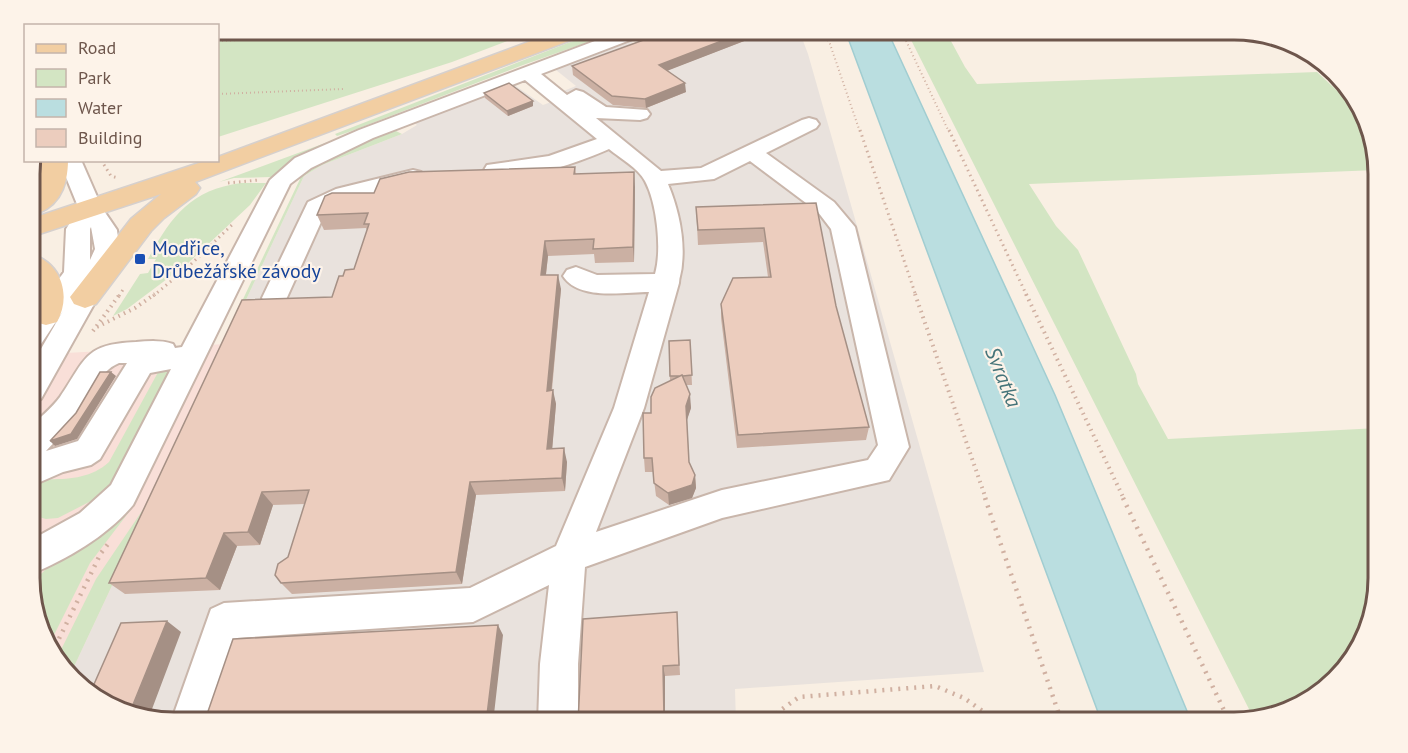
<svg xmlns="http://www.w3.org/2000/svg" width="1408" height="753" font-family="'PT Sans',sans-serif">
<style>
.commercial{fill:#f9dfd8}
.industrial{fill:#e9e2dd}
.green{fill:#d3e5c3}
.water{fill:#badee0;stroke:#a1cdd1;stroke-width:1.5}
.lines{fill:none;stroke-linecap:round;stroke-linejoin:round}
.minor-casing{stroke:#c9b6ab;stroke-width:4}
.major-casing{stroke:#d6d0cd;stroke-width:3}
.path-far3{stroke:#d0b0a1;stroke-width:2;stroke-dasharray:1 3;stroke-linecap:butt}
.path-far2{stroke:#d0b0a1;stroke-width:3;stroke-dasharray:1.5 4;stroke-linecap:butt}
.path-far1{stroke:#d0b0a1;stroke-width:4;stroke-dasharray:1.5 4.5;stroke-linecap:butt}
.path{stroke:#d0b0a1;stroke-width:4.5;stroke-dasharray:2 6;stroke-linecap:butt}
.minor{fill:#fff;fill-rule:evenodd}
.major{fill:#f2cea2;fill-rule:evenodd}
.wall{fill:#cbb0a3}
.shaded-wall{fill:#a59085}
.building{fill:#eccdbe;stroke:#a59085;stroke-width:1.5}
.transit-dot{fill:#1a4fb4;stroke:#fdf3e9;stroke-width:2}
.labels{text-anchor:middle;stroke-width:4.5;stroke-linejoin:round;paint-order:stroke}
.transit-label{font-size:20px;fill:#164399;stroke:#fdf3e9;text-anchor:start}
.water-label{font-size:21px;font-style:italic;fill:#457479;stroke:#fdf3e9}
.rim{fill:none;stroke:#6e564c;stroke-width:3}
</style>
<rect width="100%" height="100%" fill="#f9efe3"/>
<path class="commercial" d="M226,344l-155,329 -16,-14 -24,-62v-242z"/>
<path class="industrial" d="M653,30h146l9,24 176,618 -249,17 1,34h-561l-64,-15 -40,-35 233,-497 18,-11 80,-31 15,-9 -5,-5 101,-36 30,21 22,-8 -4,-5 15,-6 -25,-20 75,-26 8,3 20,-7 -5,-5z"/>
<path class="green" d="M218,30h318l-84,32 -234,75z
M601,30h21l-99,35 -174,67 -12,4 -2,-2z
M906,30h39l20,37 12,17 340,-12 44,41 16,43v14l-348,14 27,42 22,24 58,124 2,10 30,55 210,-11v150l-15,64 -50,57 -59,20z
M396,131l6,3 -80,31 -18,11 -233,497 -15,-13 40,-81 48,-71 156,-329 -9,-1 15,-10 81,-36z
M355,132l-84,45 -37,1 -15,4z
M241,183h25l-16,22 -63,59 -60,45 -14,7 27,-42 8,-1 8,-14h-8c23,-42 42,-69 93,-76z
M288,186l-156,322 -42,55 -41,82 -18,-48v-13l15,-15 50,-32z
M175,363l-58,114 -24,23 -35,18 -12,1 -7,-2 -8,-9v-29c28,0 56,3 78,-17l53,-97z"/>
<path class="water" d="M845,30h42l168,365 137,328h-90z"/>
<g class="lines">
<defs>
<path id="minor" d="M624,30h25l-3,4 -105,40 26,21 9,-5 7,2 23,15 41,3 3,4 -3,4 -7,2 -44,-2 65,53 40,-3 101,-48 7,-2 7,2 3,4 -3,4 -50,25 68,49 21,25 54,220 -20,33 -167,38 -137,49 -7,97v59h-40l2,-59 9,-79 -76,37 -236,16 -27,85 -39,-1 40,-113 13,-6 246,-15 86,-42 58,-138 35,-116c-24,0 -70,9 -86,-16l4,-6 9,-3 21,8 58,-1c7,-24 2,-71 -10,-93 -7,-13 -25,-23 -36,-32 -32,14 -87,34 -122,26l-3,-5 3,-5 62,-9 48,-17 -72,-59 -152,58 -62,30 -21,16 -157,321c-25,30 -65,54 -102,69v-34l49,-27 31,-28 60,-116 -21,4 -50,86 -9,6 -28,7 -32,14v-59c9,-10 21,-19 29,-30 26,-38 24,-53 76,-55 13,-1 25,-2 37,2l2,4 7,-1 88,-167 25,-22 64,-28zM750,161l68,51 13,17 47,216 -10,15 -146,30 -126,42 48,-124 35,-125c0,-6 3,-12 3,-19 3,-26 -4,-56 -14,-80l46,-5zM119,363h8l-49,78 -32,10c11,-12 24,-23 33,-35 13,-18 18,-44 40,-53z
M59,160h22l21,48 15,22 2,19 -21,48 -57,102 -10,3v-36l32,-55 -22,33 -10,3v-30l33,-45 2,-43 13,-20zM91,227l4,22 -5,11v-31z
M413,170l8,2 3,5 -3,5 -69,17 -26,12 -42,93 -9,3 -9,-3 -4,-6 46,-96 28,-13z"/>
<path id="major" d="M561,30h29l-3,4 -392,148 5,6 -4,6 -32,24 -13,13 -55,73 -11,4 -11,-4 -4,-7 61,-78 30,-25 -131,43v-18l178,-59h10v-3z
M42,160h26c0,27 -10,49 -38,56v-21l10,-12z
M31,254c30,9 41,41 26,68l-11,3 -11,-3 -4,-8 2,-22 -2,-14z"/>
</defs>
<use href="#minor" class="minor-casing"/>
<use href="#major" class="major-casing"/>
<path class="path-far3" d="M821,30l9,14 30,88
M901,30l48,102
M218,41l251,-11
M1293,44l62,55
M218,94l125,-5"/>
<path class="path-far2" d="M860,130l56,166
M949,130l78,166
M101,160l10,16 7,2
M228,183l31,-3
M119,296l5,-8
M153,296l34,-28 47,-45"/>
<path class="path-far1" d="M915,294l71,205
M1026,294l98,205
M97,327l38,-19 20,-14
M93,331l27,-37"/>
<path class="path" d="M985,498l77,225
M1123,498l107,225
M52,653l49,-100 7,-9
M763,723l36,-26 136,-11 29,12 30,21 2,4"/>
<use href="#minor" class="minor"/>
<use href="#major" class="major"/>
</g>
<path class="wall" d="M671,30h82l-1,8 -84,32 18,22 -40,16 -33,-3 -40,-30 -1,-9z
M484,93l49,8v5l-25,10 -23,-18z
M575,167l1,7 59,13 -1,75 -39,1 -1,-9 -46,2 -2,19 15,14 -9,101 4,14 -4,45 15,13 -2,29 -89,4 -14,89 -170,10 -11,-11 24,-79 -32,1 -13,40 -23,1 -17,44 -95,4 -16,-11 223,-286 11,-21 11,-7 13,-39 -1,-2 -42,2 -7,-15 57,-22z
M816,203l20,103 33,121 -3,13 -129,8 -16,-130v-14l47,-27 -5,-35 -65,3 -2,-38z
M690,340l2,45h-5l4,23 -4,11 2,43 6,13 1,13 -4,10 -23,7 -13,-9 -3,-24h-8l-1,-14 7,-45 19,-32 -1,-40z
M677,612l3,63 -15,1v47h-87z"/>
<path class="shaded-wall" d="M750,30h3l-1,8 -93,36v-9z
M685,83l1,9 -40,16 -1,-9z
M533,101v5l-25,10 -1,-5z
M634,172l1,15 -1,75 -1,-15z
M545,241l3,15 -4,34 -3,-15z
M558,275l3,14 -11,116 -3,-14z
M111,372l5,4 -39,63 -22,7 -5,-5 21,-7z
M553,390l3,14 -5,59 -4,-14z
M690,394l1,14 -4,12 -1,-14z
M564,448l3,14 -2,29 -3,-13z
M695,475l1,13 -4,10 -23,7 -1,-12z
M470,482l6,13 -14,89 -6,-12z
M262,492l11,13 -13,40 -12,-13z
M224,533l13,13 -17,44 -14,-12z
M167,621l14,11 -32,85 -19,-5z
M498,625l5,10 -10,88h-7z
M663,666l2,10v47l-1,-5z"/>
<path class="building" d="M671,30h79l-91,35 26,18 -40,16 -33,-3 -40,-30z
M509,83l24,18 -26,10 -23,-18z
M575,167l-1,7 60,-2 -1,75 -40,2 1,-10 -49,2 -4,34h17l-11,116 6,-1 -6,59 17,-1 -2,30 -92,4 -14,90 -175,11 -6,-8 3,-11 10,-7 21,-67 -47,2 -14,40 -24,1 -18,45 -97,5 133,-283 90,-3 7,-21h4l2,-6 9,-1 15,-45h-5l4,-11 -51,2 8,-19 7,-3h42l6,-14 29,-7z
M816,203l20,103 33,121 -131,8 -17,-131 12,-26 38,-1 -7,-49 -66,2 -2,-23z
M690,340l2,35 -9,1 -1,-1 -2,1h-10l-1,-35z
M100,372h11l-40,62 -21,7 26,-28z
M682,375l8,19 -4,12 3,56 6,13 -3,10 -24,8 -14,-10 -2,-25h-8l-1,-45h8v-16l4,-9z
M677,612l2,53 -16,1 1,52 -26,1v4h-60l5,-104z
M167,621l-37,91 -19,-4 -20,-17 30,-68z
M498,625l-12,98h-282l29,-84z"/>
<rect class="transit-dot" x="134" y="253" width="12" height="12" rx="3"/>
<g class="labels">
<g class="transit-label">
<text x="152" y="255">Modřice,<tspan x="152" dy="23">Drůbežářské závody</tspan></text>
</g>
<g class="water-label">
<text transform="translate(1003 377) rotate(68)" y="7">Svratka</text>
</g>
</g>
<path d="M0 0H1408V753H0ZM174 40H1234A134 134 0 0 1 1368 174V578A134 134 0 0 1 1234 712H174A134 134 0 0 1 40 578V174A134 134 0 0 1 174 40Z" fill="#fdf3e9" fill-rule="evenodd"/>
<path class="rim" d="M174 40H1234A134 134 0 0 1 1368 174V578A134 134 0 0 1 1234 712H174A134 134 0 0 1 40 578V174A134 134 0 0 1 174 40Z"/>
<rect x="24" y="24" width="195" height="138" fill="#fdf3e9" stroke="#c4b4aa" stroke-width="1.5"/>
<rect x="36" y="44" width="30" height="9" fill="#f2cea2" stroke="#c4b4aa" stroke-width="1.5"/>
<text x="78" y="54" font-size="18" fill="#6e564c">Road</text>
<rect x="36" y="69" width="30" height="18" fill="#d3e5c3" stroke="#c4b4aa" stroke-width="1.5"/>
<text x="78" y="84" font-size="18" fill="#6e564c">Park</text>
<rect x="36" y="99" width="30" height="18" fill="#badee0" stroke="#c4b4aa" stroke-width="1.5"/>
<text x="78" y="114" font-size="18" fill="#6e564c">Water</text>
<rect x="36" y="129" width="30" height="18" fill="#eccdbe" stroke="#c4b4aa" stroke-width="1.5"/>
<text x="78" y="144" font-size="18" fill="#6e564c">Building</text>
</svg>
